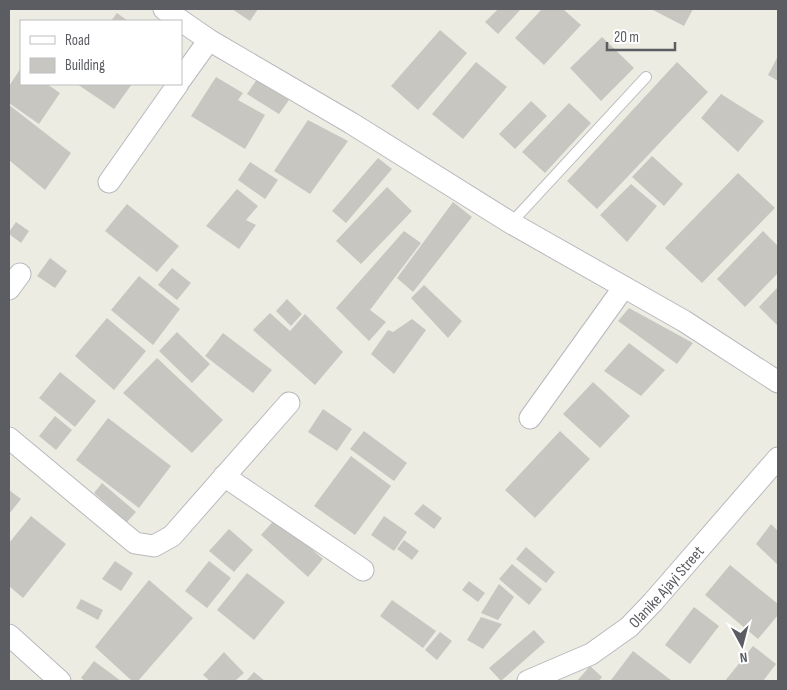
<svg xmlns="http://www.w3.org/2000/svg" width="787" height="690" font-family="'Sofia Sans Condensed',sans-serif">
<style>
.building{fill:#c8c6c0}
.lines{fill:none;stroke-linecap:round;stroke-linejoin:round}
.service-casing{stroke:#b8b9be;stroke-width:12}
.minor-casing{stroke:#b8b9be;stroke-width:23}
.service{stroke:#fff;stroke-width:10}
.minor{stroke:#fff;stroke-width:21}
.labels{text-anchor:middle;stroke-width:4;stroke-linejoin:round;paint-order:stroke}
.street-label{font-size:16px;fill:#5b5d62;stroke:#fff}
</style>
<rect width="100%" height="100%" fill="#edece3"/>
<path class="building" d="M232,9h26l-8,12z
M498,9h23l-23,25 -13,-12z
M542,9h21l18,16 -37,40 -29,-27z
M651,9h42l-9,17z
M117,13l11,8h-17z
M440,30l27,23 -49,57 -27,-24z
M602,37l32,31 -33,33 -31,-33z
M778,56v25l-10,-6z
M476,62l31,25 -44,52 -31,-25z
M677,62l31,30 -111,117 -30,-28z
M21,68v16h26l13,9 -21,31 -30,-21v-17z
M216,77l27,16 -5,7 27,15 -20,34 -54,-33z
M257,79l32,21 -10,14 -32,-20z
M77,84h55l-18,25z
M721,94l43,27 -26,31 -37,-34z
M531,101l16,15 -32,33 -16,-15z
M569,103l22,20 -46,50 -23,-21z
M9,105l62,48 -26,37 -36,-30z
M308,120l40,21 -38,53 -36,-23z
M652,156l31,28 -19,22 -32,-29z
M378,158l14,11 -46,54 -14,-12z
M250,162l28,18 -13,19 -27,-19z
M738,173l37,35 -73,75 -37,-35z
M631,184l26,22 -30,36 -27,-27z
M387,187l25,24 -51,53 -25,-23z
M237,189l21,17 -12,14 10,5 -17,24 -33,-23z
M453,202l19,15 -59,75 -16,-14z
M127,204l52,42 -22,26 -52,-41z
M16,222l13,9 -8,12 -12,-9v-2z
M404,231l17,12 -51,67 16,12 -17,19 -33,-33z
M763,231l15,15v27l-33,34 -28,-28z
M50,258l17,13 -12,17 -18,-12z
M172,268l19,15 -14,17 -19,-15z
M139,276l41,33 -27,36 -42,-35z
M424,285l38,36 -14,17 -37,-40z
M778,287v39l-19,-19z
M287,299l15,15 -11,12 -15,-15z
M629,308l64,35 -16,21 -59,-43z
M270,313l20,18 15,-17 38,38 -28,33 -62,-55z
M107,318l39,33 -32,39 -39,-34z
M412,319l14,11 -32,44 -23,-20 17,-24 5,2z
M177,332l33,32 -18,19 -33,-32z
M223,333l49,37 -19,23 -48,-37z
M629,343l36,27 -24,26 -37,-25z
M157,358l66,62 -31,33 -69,-60z
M60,372l36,29 -21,26 -36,-29z
M593,382l37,34 -30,32 -37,-34z
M323,409l29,20 -15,22 -29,-19z
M55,416l17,14 -16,20 -17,-14z
M108,418l63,48 -32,42 -63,-48z
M364,431l43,32 -13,18 -44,-32z
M560,431l30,28 -55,59 -30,-28z
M351,456l40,30 -36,49 -41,-29z
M102,483l34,29 -9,10 -33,-29z
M9,490l12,9 -12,15z
M423,504l19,14 -8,11 -20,-15z
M31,516l35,28 -43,54 -14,-12v-43z
M384,516l23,16 -13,19 -23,-16z
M276,518l47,41 -15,18 -47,-42z
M771,524l7,7v34l-22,-21z
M229,529l24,21 -19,22 -25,-21z
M404,540l15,11 -7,9 -15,-11z
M526,547l29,25 -9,11 -30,-24z
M115,561l18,12 -12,18 -19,-12z
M209,561l22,17 -24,30 -22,-17z
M512,564l30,25 -13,16 -30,-26z
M730,565l48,39v11l-20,24 -53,-44z
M247,573l38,29 -31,38 -37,-30z
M149,580l44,38 -55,63h-6l-37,-34z
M469,581l16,12 -7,9 -16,-12z
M499,584l15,13 -16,23 -17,-7z
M81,599l22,11 -5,10 -22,-12z
M392,600l44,31 -13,17 -43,-32z
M694,607l25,19 -29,38 -25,-19z
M481,617l21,7 -19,25 -16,-9z
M534,630l11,12 -44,39 -12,-13z
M440,632l12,9 -15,19 -12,-10z
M753,646l23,18 -13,17h-38z
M633,651l39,30 -61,-1z
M224,652l20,21 -9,8h-25l-7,-6z
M94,661l27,20h-36l-4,-3z
M590,666l12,11 -3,4h-22z
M254,672l11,9h-19z"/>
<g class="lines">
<defs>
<path id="service" d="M511,223l135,-146"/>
<g id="minor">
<path d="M164,9l45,31 142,83 160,100 173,98 94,61"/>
<path d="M181,79l28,-39"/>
<path d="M109,182l69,-98"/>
<path d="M9,289l11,-15"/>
<path d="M530,418l94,-131"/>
<path d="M9,438l126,105 19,3 18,-10 117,-133"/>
<path d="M224,476l139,94"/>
<path d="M9,635l51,46"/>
<path id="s1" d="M528,681l63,-27 38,-27 24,-25 125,-144"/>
</g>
</defs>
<use href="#service" class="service-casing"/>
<use href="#minor" class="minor-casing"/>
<use href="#service" class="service"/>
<use href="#minor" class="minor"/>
</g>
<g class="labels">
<g class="street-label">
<text dy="6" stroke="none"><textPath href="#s1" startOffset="170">Olanike Ajayi Street</textPath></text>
</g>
</g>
<rect width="787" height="690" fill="none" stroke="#5b5d62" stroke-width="20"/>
<rect x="20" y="20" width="162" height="65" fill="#ffffff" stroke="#bdbec0"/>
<rect x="30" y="36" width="25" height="8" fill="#ffffff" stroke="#bdbec0"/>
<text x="65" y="45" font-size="15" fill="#5b5d62">Road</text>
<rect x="30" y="58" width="25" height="15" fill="#c8c6c0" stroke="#bdbec0"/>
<text x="65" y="70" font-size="15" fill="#5b5d62">Building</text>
<g transform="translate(742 645) rotate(173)" stroke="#ffffff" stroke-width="4" paint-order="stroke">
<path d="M0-4L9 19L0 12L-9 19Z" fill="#5b5d62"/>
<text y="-8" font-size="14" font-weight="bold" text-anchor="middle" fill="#5b5d62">N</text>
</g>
<path d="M607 42v8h68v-8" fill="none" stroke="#5b5d62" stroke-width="2.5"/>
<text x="614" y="42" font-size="15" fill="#5b5d62" stroke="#ffffff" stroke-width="4" paint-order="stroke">20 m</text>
</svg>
